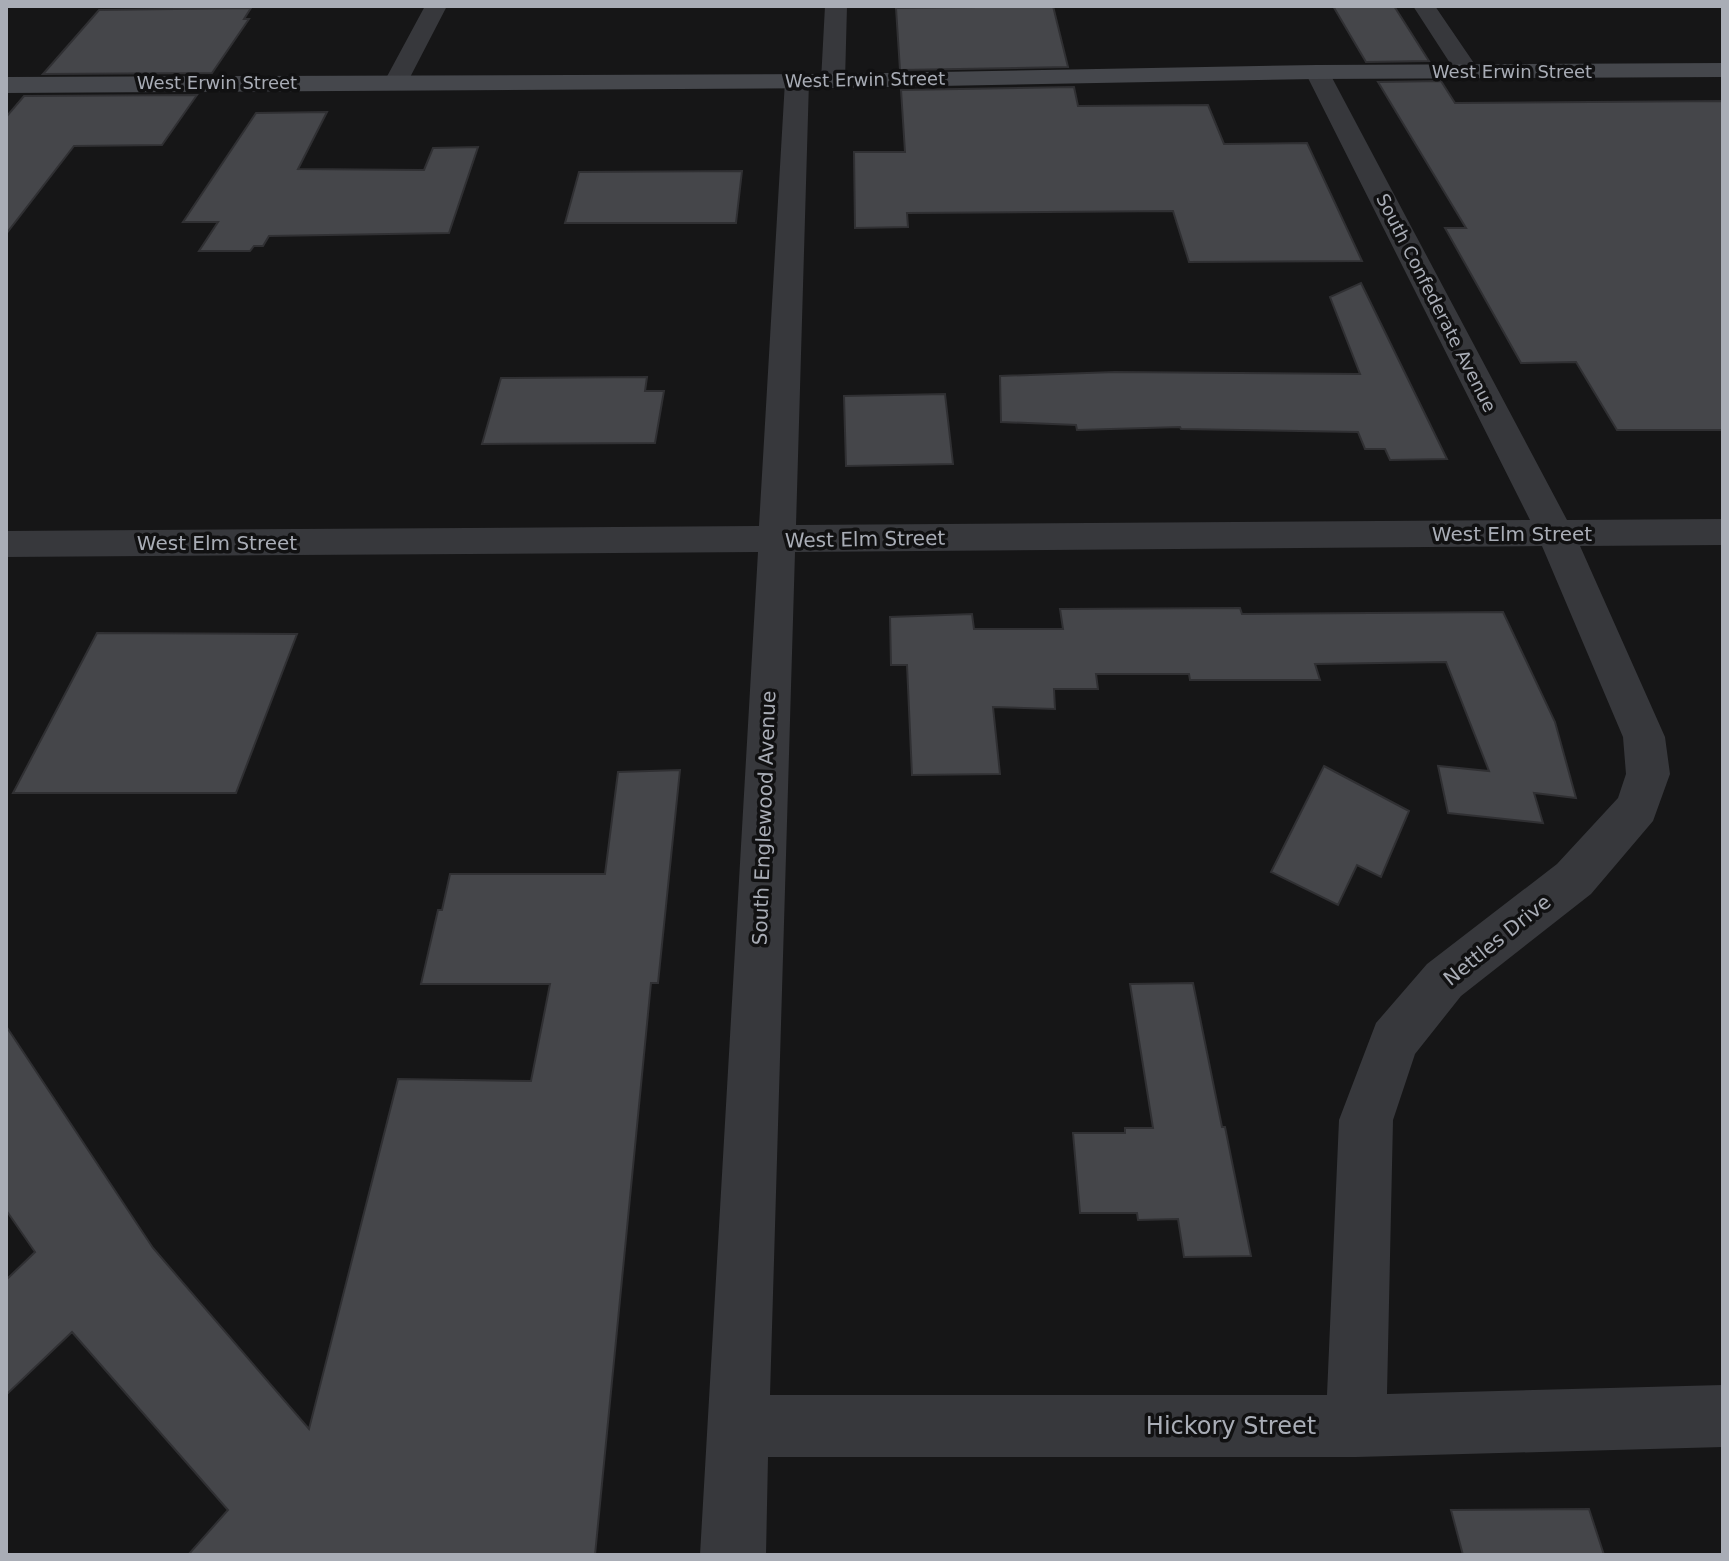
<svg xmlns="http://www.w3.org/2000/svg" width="1729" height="1561" font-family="'DejaVu Sans',sans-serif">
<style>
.building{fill:#45464a;stroke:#303033;stroke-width:2}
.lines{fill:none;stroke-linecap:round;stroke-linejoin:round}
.minor{fill:#37383c;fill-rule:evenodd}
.secondary{fill:#45474c;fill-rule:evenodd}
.labels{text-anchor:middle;stroke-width:7;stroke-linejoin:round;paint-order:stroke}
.far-street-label{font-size:18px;fill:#a9adb6;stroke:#111112}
.street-label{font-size:20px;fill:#a9adb6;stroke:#111112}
.near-street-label{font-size:24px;fill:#a9adb6;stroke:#111112}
</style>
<rect width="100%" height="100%" fill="#161617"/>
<path class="building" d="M1053,6l15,61 -168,3 -4,-62z
M1333,6h61l35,55 -63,1z
M251,8l-7,11h5l-37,54 -169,1 56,-64z
M1441,81l14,22 268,-2v329h-106l-41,-68 -55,1 -76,-135h21l-88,-146z
M1074,87l4,19 130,-1 16,39 83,-1 55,118 -173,1 -16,-51 -266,2 1,14 -53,1 -1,-76h51l-4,-62z
M197,95l-35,50 -88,1 -68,88v-117l18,-21z
M327,112l-29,57 126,1 9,-22 45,-1 -29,86 -180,3 -6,10h-9l-4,5h-51l19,-29h-35l73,-109z
M742,171l-6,52h-171l14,-51z
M1361,283l86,176 -57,1 -5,-11h-20l-7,-17 -177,-3 -1,-2 -103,3 -1,-5 -75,-3 -1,-46 115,-4 245,2 -30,-77z
M647,377l-2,14h19l-9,52 -173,1 19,-66z
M945,394l8,70 -107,2 -2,-70z
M1240,608l2,6 261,-2 52,110 21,76 -42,-5 9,30 -95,-10 -10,-47 51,5 -43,-109 -131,2 5,16h-130l-1,-6h-93l2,15h-44l1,20 -62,-2 7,67 -88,1 -5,-110h-16l-1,-48 82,-3 2,15h89l-3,-20z
M97,633l200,1 -61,159h-223z
M1324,766l85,45 -28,66 -24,-12 -19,40 -67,-33z
M680,770l-22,213h-7l-56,572h-407l40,-45 -156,-178 -66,63v-115l29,-28 -29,-42v-184l147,222 156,181 89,-350 133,2 19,-97h-129l17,-74h4l8,-36h155l13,-102z
M1193,983l29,144h3l26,129 -67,1 -6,-38 -40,1 -1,-7h-57l-7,-80h52v-5h28l-23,-144z
M1589,1509l15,46h-141l-12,-45z"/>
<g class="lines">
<path class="minor" d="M425,6h22l-42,81h-18l-3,-5z
M825,6h22l-2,75 -3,5h-18l-3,-5z
M1413,6h22l45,66 -3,5h-18z
M1317,65l9,2 3,5 238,448 156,-1v26l-143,1 85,191 5,37 -17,47 -62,73 -130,102 -46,58 -22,66 -6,274 336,-9v62l-367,10h-588l-2,98h-66l58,-1003 -752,5v-26l753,-5 26,-445 3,-5h18l3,5 -13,444 734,-5 -225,-448 3,-5zM1542,546l81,191 3,37 -8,24 -61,66 -130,100 -51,59 -37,97 -12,275h-557l25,-843z"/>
<path class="secondary" d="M1723,63v14l-406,2 -484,9 -827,5v-16l827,-3 484,-9z"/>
</g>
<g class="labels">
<g class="far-street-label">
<text x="1512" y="78">West Erwin Street</text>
<text transform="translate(865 80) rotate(-1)" y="6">West Erwin Street</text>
<text x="217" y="89">West Erwin Street</text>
<text transform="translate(1436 303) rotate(63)" y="6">South Confederate Avenue</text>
</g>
<g class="street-label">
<text x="1512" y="541">West Elm Street</text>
<text transform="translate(865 539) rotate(-1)" y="7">West Elm Street</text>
<text x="217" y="550">West Elm Street</text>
<text transform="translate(764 818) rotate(-88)" y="7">South Englewood Avenue</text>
<text transform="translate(1497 940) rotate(-39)" y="7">Nettles Drive</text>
</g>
<g class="near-street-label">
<text x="1231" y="1434">Hickory Street</text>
</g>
</g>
<rect width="1729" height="1561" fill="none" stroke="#a9adb6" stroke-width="16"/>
</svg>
